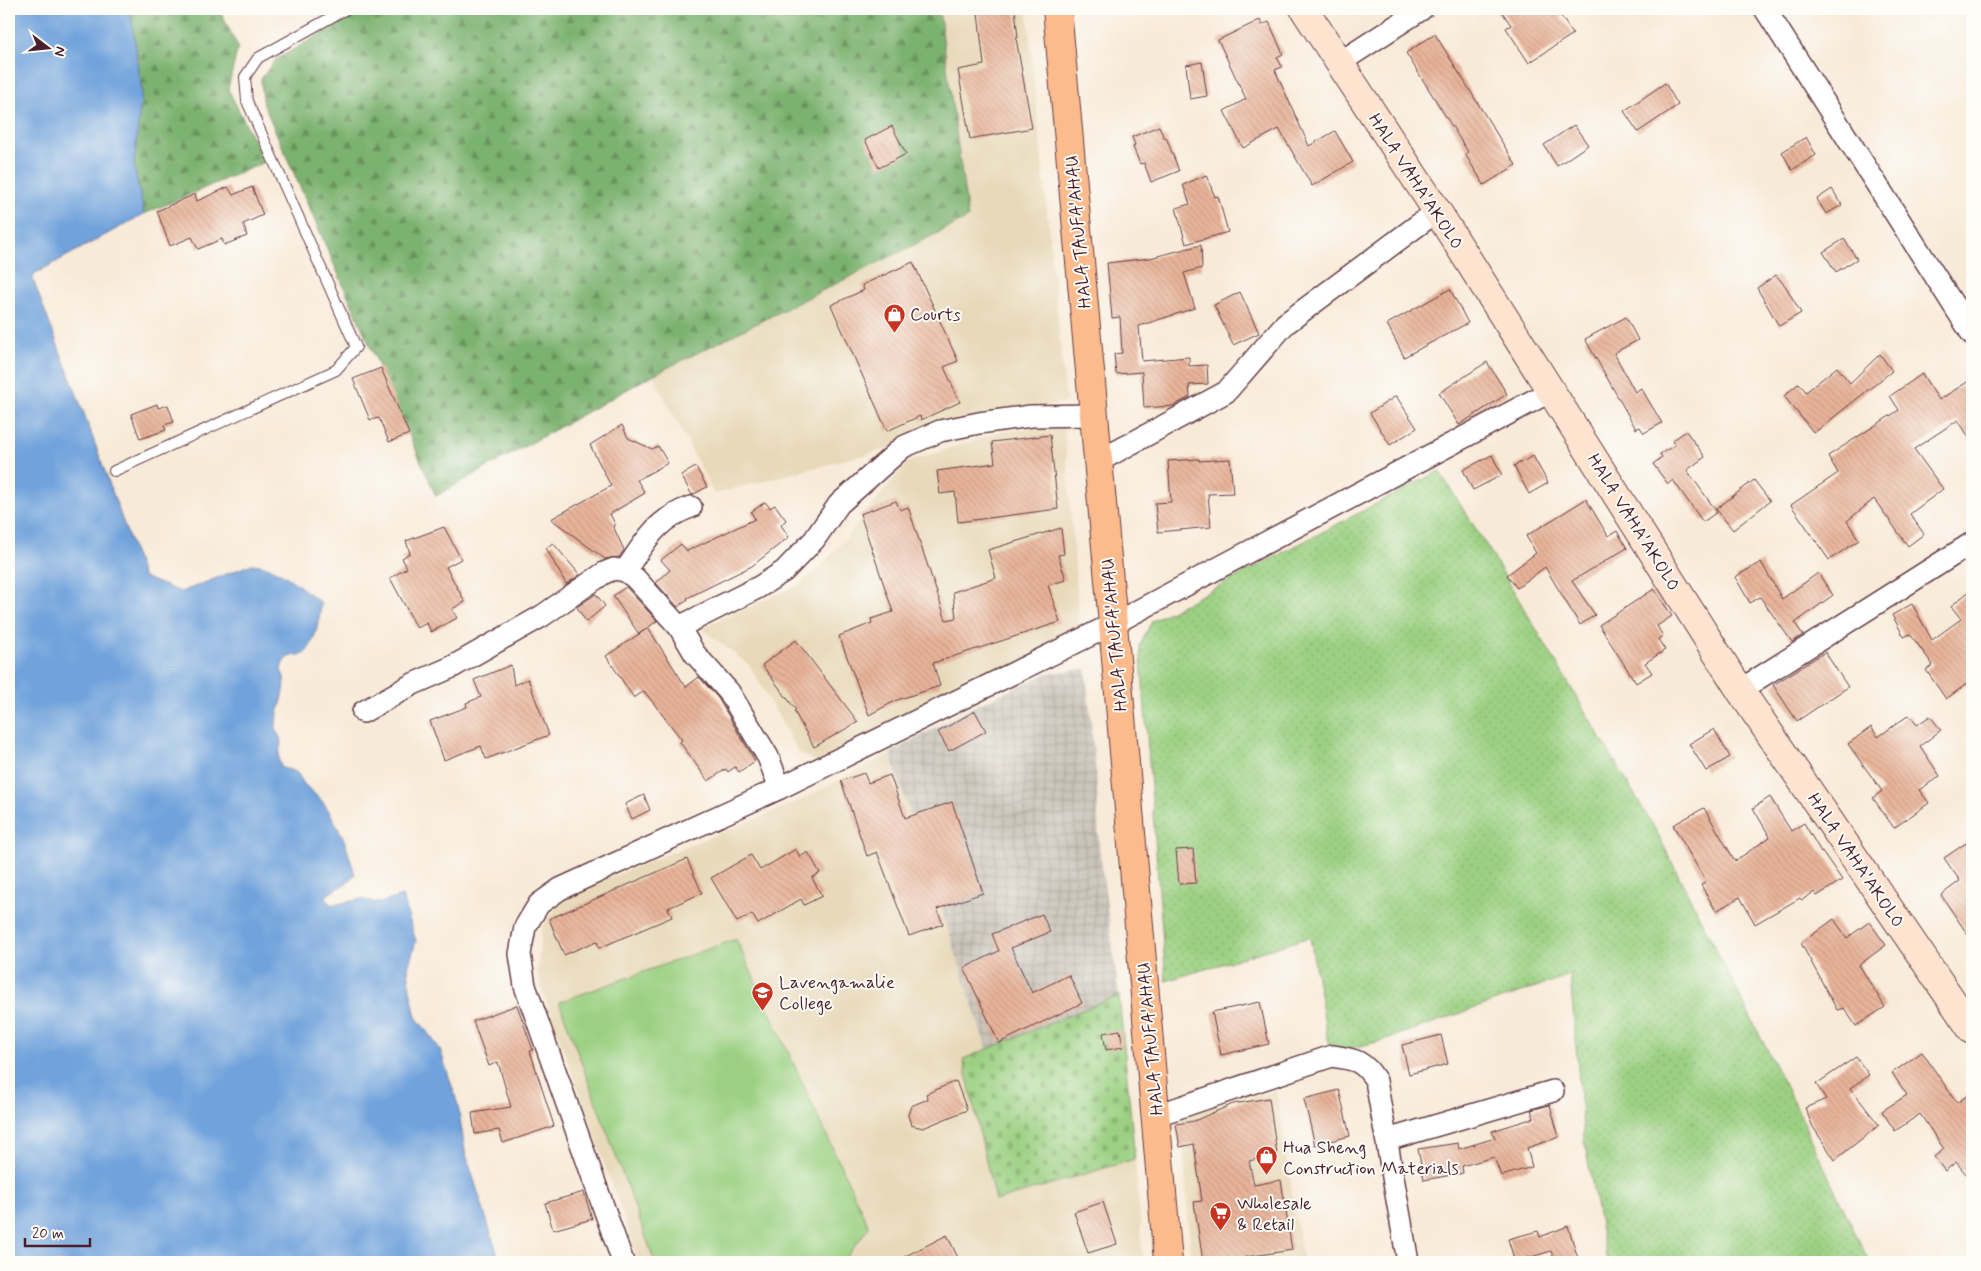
<svg xmlns="http://www.w3.org/2000/svg" width="1981" height="1271" font-family="Mynerve,sans-serif">
<style>
.built{fill:#e8d9ba}
.industrial{fill:url(#industrial-grid)}
.grass{fill:url(#grass-dots);stroke:#727856}
.forest{fill:url(#forest-firs);stroke:#63684e}
.cemetery{fill:url(#cemetery-stones);stroke:#727856}
.pitch{fill:#9bd082;stroke:#727856}
.water{fill:#70a2db;stroke:#5d6083}
.building{fill:url(#building-back-hatch)}
.lines{fill:none;stroke-linecap:round;stroke-linejoin:round}
.service-casing{stroke:#643d45;stroke-width:12}
.minor-casing{stroke:#643d45;stroke-width:24}
.secondary-casing{stroke:#643d45;stroke-width:30}
.primary-casing{stroke:#643d45;stroke-width:30}
.service{stroke:#fff;stroke-width:10}
.minor{stroke:#fff;stroke-width:21}
.secondary{stroke:#fde4d1;stroke-width:28}
.primary{stroke:#fbbb8c;stroke-width:28}
.labels{text-anchor:middle;stroke-width:4;stroke-linejoin:round;paint-order:stroke}
.street-label{font-size:18px;fill:#4a1f2b;stroke:#fdfcf7}
.poi-label{font-size:18px;fill:#4a1f2b;stroke:#fdfcf7;text-anchor:start}
</style>
<defs>
<pattern id="industrial-grid" width="8" height="8" patternUnits="userSpaceOnUse" patternTransform="scale(1.25)"><rect width="8" height="8" fill="#c9c3b8"/><path d="M0 4h8M4 0v8" fill="none" stroke="#aea79e"/></pattern>
<pattern id="grass-dots" width="8" height="8" patternUnits="userSpaceOnUse" patternTransform="scale(1.25)"><rect width="8" height="8" fill="#9bd082"/><path d="M2 2h.1M6 6h.1" fill="none" stroke="#87b270" stroke-width="1.8" stroke-linecap="round"/></pattern>
<pattern id="forest-firs" width="22" height="20" patternUnits="userSpaceOnUse" patternTransform="scale(1.25)"><rect width="22" height="20" fill="#7cb270"/><path d="M5 1l3.5 6h-7zM16 11l3.5 6h-7z" fill="#68905c"/></pattern>
<pattern id="cemetery-stones" width="16" height="16" patternUnits="userSpaceOnUse" patternTransform="scale(1.25)"><rect width="16" height="16" fill="#9bd082"/><path d="M2 7V4a2 2 0 0 1 4 0v3zM10 15v-3a2 2 0 0 1 4 0v3z" fill="#87b270"/></pattern>
<pattern id="building-back-hatch" width="6" height="6" patternUnits="userSpaceOnUse" patternTransform="scale(1.25)"><rect width="6" height="6" fill="#e8b499"/><path d="M-1 5l2 2M0 0l6 6M5-1l2 2" fill="none" stroke="#c89a84"/></pattern>
</defs>
<rect width="100%" height="100%" fill="#fdfcf7"/>
<filter id="ink" filterUnits="userSpaceOnUse"><feTurbulence type="fractalNoise" baseFrequency=".02" numOctaves="2"/><feDisplacementMap in="SourceGraphic" scale="10" xChannelSelector="R" yChannelSelector="G"/><feConvolveMatrix kernelMatrix="1 2 1 2 8 2 1 2 1" color-interpolation-filters="sRGB"/></filter>
<filter id="wash" filterUnits="userSpaceOnUse"><feTurbulence type="fractalNoise" baseFrequency=".0096" numOctaves="4" result="noise"/><feDisplacementMap in="SourceGraphic" scale="20" xChannelSelector="R" yChannelSelector="G"/><feGaussianBlur stdDeviation="1.12" result="paint"/><feColorMatrix in="noise" values="0 0 0 0 0 0 0 0 0 0 0 0 0 0 0 0 0 1.4 0 .05"/><feComposite in="paint" operator="in"/></filter>
<g filter="url(#wash)">
<rect width="100%" height="100%" fill="#f8ead8"/>
<path class="built" d="M939,9h88l39,393 -352,92 -61,-119 315,-157z
M1064,424l16,208 -261,131 -20,-10 -49,-87 -49,-38 99,-44 29,-26 79,-96 92,-30z
M890,753l97,296 -24,10 33,142 139,-42 8,103h-504l-102,-288 5,-47 25,-32 241,-98z
M1276,1090l27,172h-112l-10,-145z"/>
<path class="industrial" d="M1086,669l11,119 2,58 20,149 -132,54 -97,-296 81,-45 76,-35z"/>
<path class="grass" d="M1439,471l49,77 167,281 140,276 74,157h-262l-23,-122 -14,-165 -189,66 -51,12 -20,-116 -144,44 -26,-336 12,-24z"/>
<path class="forest" d="M130,9h89l19,38 -10,42 37,73 -121,52 -10,-49 8,-75z
M364,9h575l29,209 -315,157 -217,121 -173,-393 -2,-24 14,-19z"/>
<path class="cemetery" d="M1119,995l16,164 -140,42 -32,-142z"/>
<path class="pitch" d="M736,939l133,288 -26,35h-188l-96,-260z"/>
<path class="water" d="M9,9h121l12,81 -8,75 10,49 -110,60 -1,6 52,136 58,161 38,15 71,-28c27,2 48,23 69,39 -1,14 -6,45 -19,52 -13,1 -19,2 -21,16 11,15 -6,41 -5,57 0,5 5,8 5,14 -1,10 -5,16 1,26l12,3 4,3 6,10 19,18 6,9 15,28 11,35c-7,13 -21,13 -29,23l2,5 5,3 28,-6 18,4 23,-7 14,45 -8,27 2,21 6,28 24,32 18,56 7,46 35,111h-491z"/>
<g id="blocks">
<path class="building" d="M1015,9l3,29h-2l16,90 -62,11 -12,-69 26,-5 -6,-52z
M1500,9h56l17,25 -44,29 -23,-35 5,-3z
M1260,20l2,5 7,-3 14,32 -6,3 5,10 -7,3 34,76 26,-15 18,31 -41,24 -33,-57 -36,19 -19,-37 22,-12 -28,-59z
M1435,34l81,131 -32,20 -19,-31 3,-2 -62,-99z
M1202,62l5,34 -17,3 -4,-34z
M1665,83l13,22 -40,27 -14,-21z
M1574,125l14,20 -31,21 -13,-21z
M892,126l14,28 -27,14 -14,-28z
M1159,126l5,12 2,-1 13,34 -28,11 -7,-19 -4,1 -7,-17 2,-2 -3,-8z
M1806,137l10,18 -24,15 -10,-18z
M1206,175l9,22 3,-1 10,36 -42,12 -10,-36 14,-4 -7,-19z
M228,187l5,8 19,-8 11,28 -20,9 4,12 -23,9 -2,-6 -24,10 -6,-12 -22,9 -13,-35 38,-17 2,7z
M1832,189l10,16 -16,9 -9,-15z
M1844,239l13,20 -21,13 -13,-20z
M1201,245l1,23 -18,5 11,35 -56,18 3,35 47,-4v9l18,-1 1,19 -19,1 1,12 -17,9 -29,2 -2,-36 -26,2 -2,-20 8,-1 -2,-36 -8,1 -5,-55 43,-5z
M913,262l45,99 -14,6 16,35 -39,18 -1,-4 -33,15 -56,-126 33,-15 -2,-5z
M1776,275l10,12 15,26 -22,13 -22,-38z
M1450,289l18,34 -64,34 -17,-33z
M1240,292l19,41 -26,12 -19,-40z
M1626,317l12,23 -24,13 21,39 6,-4 21,35 -18,10 -4,-6 -4,2 -51,-90z
M1880,354l12,17 -78,62 -30,-37 15,-13 7,9 31,-25 13,16z
M1487,362l20,32 -48,31 -20,-32z
M381,368l28,66 -20,8 -10,-24 -9,2 -17,-41z
M1922,374l17,26 33,-21v63l-14,-22 -44,29 29,40 -33,25 14,20 -16,12 -34,-47 -27,22 12,19 -30,20 -38,-55 47,-32 -10,-17 71,-46 -9,-14z
M1396,396l21,32 -27,17 -20,-32z
M157,404l1,4 10,-3 6,17 -10,3 2,5 -26,9 -9,-25z
M622,425l6,13 24,11 6,-3 10,17 -31,17 8,13 -35,21 5,10 -2,2 11,24 -5,7 -14,2 -54,-40 60,-33 -21,-41z
M1686,431l19,26 -18,13 30,42 -14,10 -30,-42 -5,4 -15,-20 9,-7 -2,-3 15,-9 -3,-4z
M1050,435l8,74 -100,13 -3,-30 -15,2 -3,-23 58,-8 -3,-21z
M1492,455l10,20 -29,15 -10,-20z
M1533,456l15,27 -19,11 -15,-28z
M1199,459v2l31,-2 3,34 -25,1 3,33 -53,5 -3,-29 16,-1 -3,-41z
M696,467l11,20 -15,8 -11,-20z
M1754,480l16,21 -37,29 -17,-21z
M1586,499l22,37 9,-5 10,17 -55,33 23,34 -15,10 -35,-58 -28,21 -10,-13 29,-22 -10,-17z
M896,501l4,9 8,-3 38,113 10,-2 -3,-26 43,-14 -8,-28 73,-22 3,26 -6,1 8,25 -18,5 12,37 -127,41 7,23 -43,14 -28,15 -30,-79 33,-13 -1,-4 22,-7 -33,-98z
M765,502l5,6 5,-3 11,15 -5,5 8,12 -37,29 -65,32 1,1 -10,8 -22,-24 14,-13 -9,-10 20,-16 6,7 68,-32 -4,-7z
M444,527l17,32 -15,8 19,35 -13,7 5,9 -26,14 -4,-9 -10,5 -27,-50 17,-10 -5,-10 8,-5 -4,-12z
M553,543l27,32 -14,9 -20,-36z
M1761,562l21,37 36,-26 15,22 -38,28 8,12 -11,7 -32,-45 -10,6 -15,-26z
M626,587l31,34 -18,13 -26,-38z
M1654,589l18,27 -15,10 6,10 -5,3 7,11 -20,13 7,10 -16,10 -37,-58z
M1972,589v91l-26,19 -20,-29 7,-5 -23,-31 -6,3 -12,-22 20,-11 20,36 29,-21 -10,-13z
M596,594l9,12 -19,16 -9,-15z
M648,628l38,59 13,-10 19,21 37,63 -16,11 -4,-5 -7,5 -2,-3 -18,12 -28,-39 2,-2 -38,-49 -10,7 -28,-42z
M796,640l62,82 -44,25 -20,-36 2,-1 -34,-45z
M1825,652l23,35 -51,34 -24,-36z
M511,665l3,20 14,-6 21,56 -63,24 -5,-13 -37,14 -14,-39 37,-14 -1,-4 15,-6 -7,-17z
M975,711l11,20 -37,20 -11,-19z
M1909,715l8,10 13,-9 11,14 -21,16 20,30 -21,14 10,13 -35,25 -21,-30 9,-7 -34,-47 23,-17 7,10z
M1714,729l16,28 -24,14 -17,-27z
M864,773l4,10 22,-8 15,43 47,-16 31,91 -46,16 6,15 -34,12 -32,-84 -10,4 -26,-75z
M644,795l6,15 -18,9 -7,-15z
M1770,797l21,34 13,-8 17,29 1,-1 20,29 -25,16 -3,-4 -12,8 -2,-2 -45,26 -15,-27 -24,14 -15,-26 5,-3 -33,-57 31,-17 31,53 35,-24 -17,-29z
M1966,843l6,9v89l-31,-46 19,-14 -16,-23z
M796,849l4,8 8,-5 12,21 -8,5 10,18 -18,9 -3,-6 -43,25 -6,-10 -15,8 -26,-44 40,-23 9,15z
M1193,849l3,34 -17,1 -3,-34z
M687,859l15,34 -34,15 4,9 -73,31 -2,-7 -33,14 -15,-36z
M1042,914l8,18 -39,16 21,45 37,-18 13,28 -83,40 -35,-75 35,-17 -7,-17z
M1834,919l13,19 22,-16 17,23 -27,20 26,42 -29,19 -12,-18 -7,2 -36,-67z
M1260,1002l9,42 -48,11 -9,-43z
M517,1005l16,45 -3,1 24,75 -51,17 -4,-13 -24,4 -3,-21 39,-6 -13,-45 -9,4 -16,-45z
M1120,1030l3,17 -17,3 -3,-17z
M1441,1035l7,29 -39,10 -7,-29z
M1922,1052l35,51 15,-11v89l-16,-19 -11,9 -11,-14 10,-8 -24,-35 -25,17 -13,-20 25,-16 -15,-22z
M1856,1057l13,18 -19,13 29,37 -44,35 -22,-33 -8,-19 21,-9 -10,-15z
M956,1081l11,29 -44,18 -12,-3 -3,-10 3,-9 17,-7 -2,-5z
M1339,1090l11,46 -35,9 -11,-46z
M1269,1098l8,56 -28,7 5,24 27,-5 11,70 -46,7 1,5h-44l-9,-60 8,-1 -8,-57 -14,3 -4,-23 18,-3 39,-17z
M1550,1105l9,32 -32,11 5,19 -31,9 -7,-19 -32,9 1,7 -39,7 -6,-31 40,-6 1,6 36,-11 -3,-7 42,-13 -3,-8z
M584,1192l8,27 -39,11 -8,-27z
M1103,1202l14,42 -29,9 -14,-41z
M1568,1226l11,36h-24l-4,-11 -36,11 -7,-23 30,-8 2,6z
M947,1235l13,27h-66z"/>
</g>
</g>
<g filter="url(#ink)">
<use href="#blocks" fill-opacity="0" stroke="#643d45" stroke-width="1"/>
<g class="lines">
<defs>
<path id="service" d="M114,471l222,-101 20,-23 -109,-246 -2,-24 13,-19 88,-49"/>
<path id="minor" d="M1765,9l207,325
M1339,63l83,-54
M1099,461l127,-69 59,-68 152,-113
M625,571c20,-29 31,-52 66,-64
M679,627l80,-40 25,-16 30,-31 25,-36 64,-57 37,-16 39,-8 52,-7 63,-1
M1740,690l232,-147
M363,712l50,-28 39,-17 90,-51 62,-43 10,-4 11,2 10,7 44,49 16,27 34,38 39,65 12,31
M1157,1115l175,-59c23,3 32,5 44,25l32,181
M1387,1140l166,-49
M623,1262l-98,-276 -5,-32 5,-27 14,-23 21,-15 220,-101 333,-164 438,-233"/>
<path id="secondary" d="M1304,9l133,202 303,479 232,340"/>
<path id="primary" d="M1057,9l56,615 55,638"/>
</defs>
<use href="#service" class="service-casing"/>
<use href="#minor" class="minor-casing"/>
<use href="#secondary" class="secondary-casing"/>
<use href="#primary" class="primary-casing"/>
<use href="#service" class="service"/>
<use href="#minor" class="minor"/>
<use href="#secondary" class="secondary"/>
<use href="#primary" class="primary"/>
</g>
</g>
<defs>
<symbol id="shop-pin" viewBox="-11 -11 22 30"><path d="M0 17L-7.5 6A9.5 9.5 0 1 1 7.5 6Z" fill="#c8321e" stroke="#fdfcf7"/><path d="M-5-2.5h2.3a2.7 3.5 0 0 1 5.4 0H5L5.5 6h-11ZM-1.5-2.5h3a1.5 2.3 0 0 0-3 0Z" fill="#fff"/></symbol>
<symbol id="school-pin" viewBox="-11 -11 22 30"><path d="M0 17L-7.5 6A9.5 9.5 0 1 1 7.5 6Z" fill="#c8321e" stroke="#fdfcf7"/><path d="M0-5L7-2L0 1L-7-2ZM-4 1L0 2.5L4 1V4Q0 6-4 4Z" fill="#fff"/></symbol>
<symbol id="supermarket-pin" viewBox="-11 -11 22 30"><path d="M0 17L-7.5 6A9.5 9.5 0 1 1 7.5 6Z" fill="#c8321e" stroke="#fdfcf7"/><path d="M-6-5.5h2.5l.6 2H6L4.5 2H-2.5L-4.4-4H-6ZM-1.5 3.2a1.3 1.3 0 1 0 .1 0ZM3 3.2a1.3 1.3 0 1 0 .1 0Z" fill="#fff"/></symbol>
</defs>
<g fill-rule="evenodd">
<use href="#shop-pin" x="882" y="302" width="25" height="34"/>
<use href="#school-pin" x="750" y="980" width="25" height="34"/>
<use href="#shop-pin" x="1254" y="1144" width="25" height="34"/>
<use href="#supermarket-pin" x="1208" y="1200" width="25" height="34"/>
</g>
<g class="labels">
<g class="street-label">
<text transform="translate(1416 181) rotate(57)" y="6">HALA VAHA'AKOLO</text>
<text transform="translate(1078 232) rotate(-95)" y="6">HALA TAUFA'AHAU</text>
<text transform="translate(1634 522) rotate(58)" y="6">HALA VAHA'AKOLO</text>
<text transform="translate(1114 635) rotate(-95)" y="6">HALA TAUFA'AHAU</text>
<text transform="translate(1856 860) rotate(56)" y="6">HALA VAHA'AKOLO</text>
<text transform="translate(1150 1039) rotate(-95)" y="6">HALA TAUFA'AHAU</text>
</g>
<g class="poi-label">
<text x="910" y="320">Courts</text>
<text x="779" y="988">Lavengamalie<tspan x="779" dy="21">College</tspan></text>
<text x="1283" y="1153">Hua Sheng<tspan x="1283" dy="21">Construction Materials</tspan></text>
<text x="1237" y="1209">Wholesale<tspan x="1237" dy="21">&amp; Retail</tspan></text>
</g>
</g>
<rect width="1981" height="1271" fill="none" stroke="#fdfcf7" stroke-width="30"/>
<g transform="translate(48 48) rotate(106)" stroke="#fdfcf7" stroke-width="4" paint-order="stroke">
<path d="M0-4L9 19L0 12L-9 19Z" fill="#4a1f2b"/>
<text y="-8" font-size="14" font-weight="bold" text-anchor="middle" fill="#4a1f2b">N</text>
</g>
<path d="M25 1238v8h65v-8" fill="none" stroke="#4a1f2b" stroke-width="2.5"/>
<text x="32" y="1238" font-size="15" fill="#4a1f2b" stroke="#fdfcf7" stroke-width="4" paint-order="stroke">20 m</text>
</svg>
